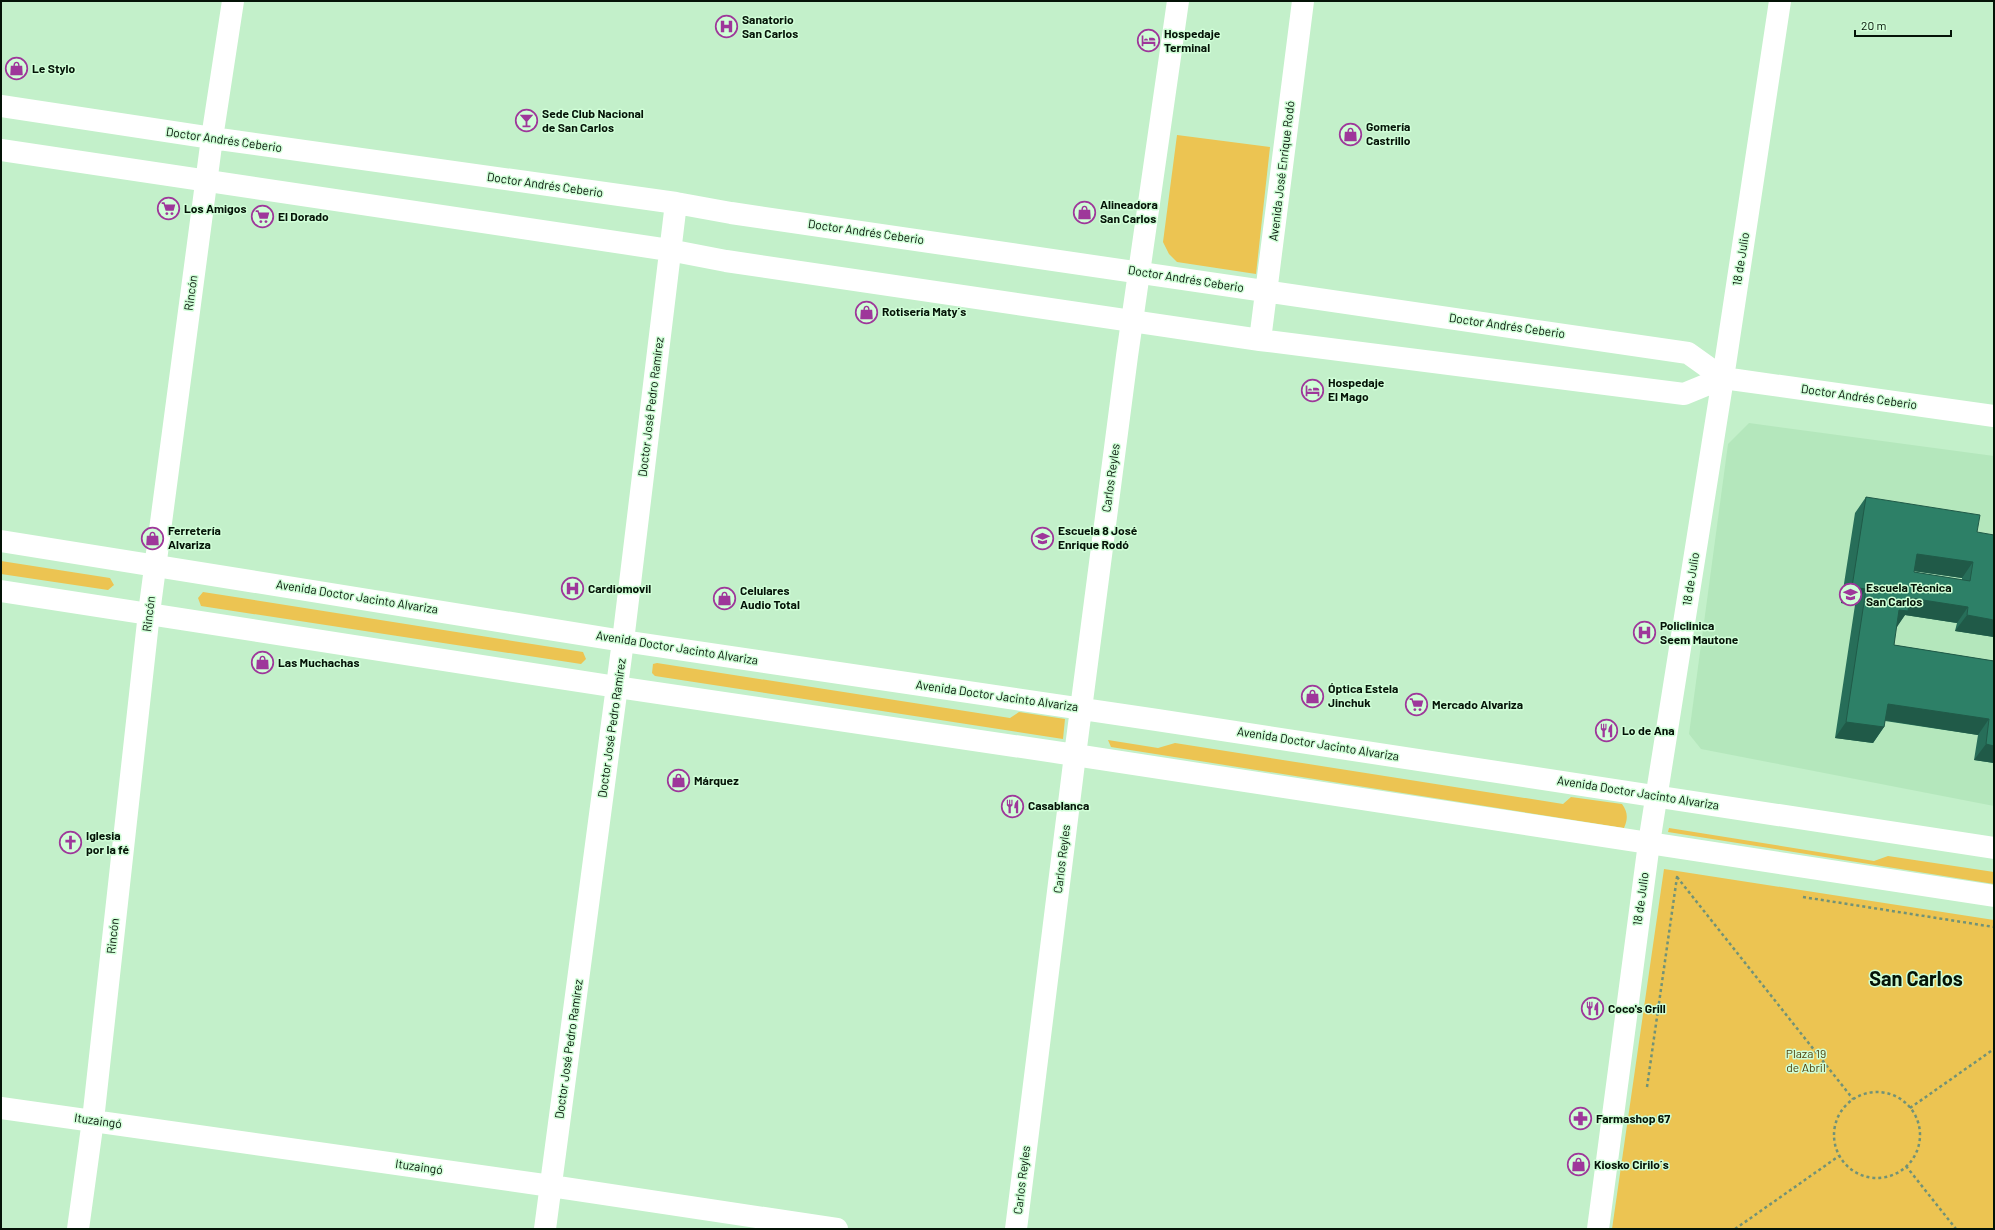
<svg xmlns="http://www.w3.org/2000/svg" width="1995" height="1230" font-family="Barlow,sans-serif">
<style>
.built{fill:#b4e7bc}
.green{fill:#ecc452}
.lines{fill:none;stroke-linecap:round;stroke-linejoin:round}
.path{stroke:#719277;stroke-width:2.5;stroke-dasharray:3 3;stroke-linecap:butt}
.street{stroke:#fff;stroke-width:22}
.secondary{stroke:#fff;stroke-width:22}
.wall{fill:#276e59;fill-rule:evenodd}
.shaded-wall{fill:#205a48}
.building{fill:#2d8067;stroke:#205a48;fill-rule:evenodd}
.labels{text-anchor:middle;stroke-width:3;stroke-linejoin:round;paint-order:stroke}
.poi-label{font-size:12px;font-weight:bold;fill:#041307;stroke:#d0fed7;text-anchor:start}
.street-label{font-size:12px;fill:#041307;stroke:#d0fed7}
.park-label{font-size:12px;fill:#52400b;stroke:#d0fed7}
.town-label{font-size:20px;font-weight:bold;fill:#041307;stroke:#d0fed7}
</style>
<rect width="100%" height="100%" fill="#c3f0ca"/>
<path class="built" d="M1749,423l245,33v350l-293,-57 -12,-15 39,-290z"/>
<path class="green" d="M1177,135l93,12 -14,127 -79,-12 -8,-8 -6,-12z
M1,561l109,17 4,7 -6,5 -107,-16z
M203,592l380,60 3,7 -5,5 -380,-58 -3,-8z
M657,663l353,55 9,-6 46,7 -2,20 -408,-63 -3,-3 1,-9z
M1108,740l50,8 17,-5 388,61 8,-7 51,7c6,8 6,15 2,24l-513,-81z
M1669,828l205,33 14,-5 106,16v12l-326,-52z
M1664,869l330,51v309h-382z"/>
<g class="lines">
<path class="path" d="M1677,877l176,222
M1803,897l191,30
M1647,1087l30,-210 2,1
M1834 1135a43 43 0 1 1 86 0a43 43 0 1 1-86 0Z
M1910,1108l84,-59
M1906,1166l50,63
M1735,1229l104,-73"/>
<path class="street" d="M1,106l211,32 464,65 55,10 957,140 35,25 271,38
M1,150l668,100 57,11 534,79 424,54 39,-16
M1260,340l43,-339
M1,1108l550,78 286,43
M78,1229l15,-109 56,-507 63,-475 21,-137
M545,1229l78,-588 53,-438
M1016,1229l59,-474
M1598,1229l51,-386 74,-465 57,-377"/>
<path class="secondary" d="M1,541l622,100 534,79 837,128
M1,591l616,96 458,68 919,141
M1075,755l52,-399 51,-355"/>
</g>
<path class="wall" d="M1866,497l111,35 17,105 -39,-6 2,-8 -52,-8 -9,12 -2,18 100,16v102l-20,-3 4,-25 -93,-14 -1,6 -11,16 -38,-5 20,-133 -14,-2 14,-90zM1914,571l48,7v2l-48,-8z"/>
<path class="shaded-wall" d="M1917,554l56,8 -11,16 -56,-8z
M1852,587l14,2 -11,16 -14,-2z
M1910,598l58,9 -11,16 -52,-8 -8,12 -9,-1 11,-16z
M1967,615l27,5v17l-39,-6z
M1888,704l101,15 -11,16 -101,-16z
M1846,722l38,5 -11,16 -38,-5z
M1986,744l8,2v17l-20,-3z"/>
<path class="building" d="M1866,497l114,18 -3,17 17,3v85l-27,-5 1,-8 -58,-9 -2,13 -9,-1 -5,35 100,16v85l-8,-2 3,-25 -101,-15 -4,23 -38,-5 20,-133 -14,-2zM1917,554l56,8 -3,19 -56,-9z"/>
<defs>
<symbol id="hospital-ring" viewBox="-11 -11 22 22"><circle r="9.5" fill="#d0fed7" stroke="#9e379a" stroke-width="1.5"/><path d="M-5-5h3v3.5h4V-5h3V5h-3V1.5h-4V5h-3Z" fill="#9e379a"/></symbol>
<symbol id="hotel-ring" viewBox="-11 -11 22 22"><circle r="9.5" fill="#d0fed7" stroke="#9e379a" stroke-width="1.5"/><path d="M-6-4.5h1.5V1H6V5H4.5V3h-9V5H-6ZM-4 0a1.8 1.8 0 1 1 3.6 0ZM.5 0V-2.5h3Q6-2.5 6 0Z" fill="#9e379a"/></symbol>
<symbol id="shop-ring" viewBox="-11 -11 22 22"><circle r="9.5" fill="#d0fed7" stroke="#9e379a" stroke-width="1.5"/><path d="M-5-2.5h2.3a2.7 3.5 0 0 1 5.4 0H5L5.5 6h-11ZM-1.5-2.5h3a1.5 2.3 0 0 0-3 0Z" fill="#9e379a"/></symbol>
<symbol id="bar-ring" viewBox="-11 -11 22 22"><circle r="9.5" fill="#d0fed7" stroke="#9e379a" stroke-width="1.5"/><path d="M-6-5H6L.8 .8V4.5H3.5V6h-7V4.5H-.8V.8Z" fill="#9e379a"/></symbol>
<symbol id="supermarket-ring" viewBox="-11 -11 22 22"><circle r="9.5" fill="#d0fed7" stroke="#9e379a" stroke-width="1.5"/><path d="M-6-5.5h2.5l.6 2H6L4.5 2H-2.5L-4.4-4H-6ZM-1.5 3.2a1.3 1.3 0 1 0 .1 0ZM3 3.2a1.3 1.3 0 1 0 .1 0Z" fill="#9e379a"/></symbol>
<symbol id="school-ring" viewBox="-11 -11 22 22"><circle r="9.5" fill="#d0fed7" stroke="#9e379a" stroke-width="1.5"/><path d="M0-5L7-2L0 1L-7-2ZM-4 1L0 2.5L4 1V4Q0 6-4 4Z" fill="#9e379a"/></symbol>
<symbol id="restaurant-ring" viewBox="-11 -11 22 22"><circle r="9.5" fill="#d0fed7" stroke="#9e379a" stroke-width="1.5"/><path d="M-5-6h1v4h1v-4h1v4h1v-4h1v5L-1.5 .5V6h-2V.5L-5-1ZM5-6V6H3V1.5H1.5Q1.5-4 5-6Z" fill="#9e379a"/></symbol>
<symbol id="church-ring" viewBox="-11 -11 22 22"><circle r="9.5" fill="#d0fed7" stroke="#9e379a" stroke-width="1.5"/><path d="M-1.2-6h2.4v3.5h3.3v2.4h-3.3V6h-2.4V-.1h-3.3v-2.4h3.3Z" fill="#9e379a"/></symbol>
<symbol id="pharmacy-ring" viewBox="-11 -11 22 22"><circle r="9.5" fill="#d0fed7" stroke="#9e379a" stroke-width="1.5"/><path d="M-2-6h4v4h4v4h-4v4h-4v-4h-4v-4h4Z" fill="#9e379a"/></symbol>
</defs>
<g fill-rule="evenodd">
<use href="#hospital-ring" x="714" y="14" width="25" height="25"/>
<use href="#hotel-ring" x="1136" y="28" width="25" height="25"/>
<use href="#shop-ring" x="4" y="56" width="25" height="25"/>
<use href="#bar-ring" x="514" y="108" width="25" height="25"/>
<use href="#shop-ring" x="1338" y="122" width="25" height="25"/>
<use href="#supermarket-ring" x="156" y="196" width="25" height="25"/>
<use href="#shop-ring" x="1072" y="200" width="25" height="25"/>
<use href="#supermarket-ring" x="250" y="204" width="25" height="25"/>
<use href="#shop-ring" x="854" y="300" width="25" height="25"/>
<use href="#hotel-ring" x="1300" y="378" width="25" height="25"/>
<use href="#shop-ring" x="140" y="526" width="25" height="25"/>
<use href="#school-ring" x="1030" y="526" width="25" height="25"/>
<use href="#hospital-ring" x="560" y="576" width="25" height="25"/>
<use href="#school-ring" x="1838" y="582" width="25" height="25"/>
<use href="#shop-ring" x="712" y="586" width="25" height="25"/>
<use href="#hospital-ring" x="1632" y="620" width="25" height="25"/>
<use href="#shop-ring" x="250" y="650" width="25" height="25"/>
<use href="#shop-ring" x="1300" y="684" width="25" height="25"/>
<use href="#supermarket-ring" x="1404" y="692" width="25" height="25"/>
<use href="#restaurant-ring" x="1594" y="718" width="25" height="25"/>
<use href="#shop-ring" x="666" y="768" width="25" height="25"/>
<use href="#restaurant-ring" x="1000" y="794" width="25" height="25"/>
<use href="#church-ring" x="58" y="830" width="25" height="25"/>
<use href="#restaurant-ring" x="1580" y="996" width="25" height="25"/>
<use href="#pharmacy-ring" x="1568" y="1106" width="25" height="25"/>
<use href="#shop-ring" x="1566" y="1152" width="25" height="25"/>
</g>
<g class="labels">
<g class="poi-label">
<text x="742" y="24">Sanatorio<tspan x="742" dy="14">San Carlos</tspan></text>
<text x="1164" y="38">Hospedaje<tspan x="1164" dy="14">Terminal</tspan></text>
<text x="32" y="73">Le Stylo</text>
<text x="542" y="118">Sede Club Nacional<tspan x="542" dy="14">de San Carlos</tspan></text>
<text x="1366" y="131">Gomería<tspan x="1366" dy="14">Castrillo</tspan></text>
<text x="1100" y="209">Alineadora<tspan x="1100" dy="14">San Carlos</tspan></text>
<text x="184" y="213">Los Amigos</text>
<text x="278" y="221">El Dorado</text>
<text x="882" y="316">Rotisería Maty´s</text>
<text x="1328" y="387">Hospedaje<tspan x="1328" dy="14">El Mago</tspan></text>
<text x="168" y="535">Ferretería<tspan x="168" dy="14">Alvariza</tspan></text>
<text x="1058" y="535">Escuela 8 José<tspan x="1058" dy="14">Enrique Rodó</tspan></text>
<text x="1866" y="592">Escuela Técnica<tspan x="1866" dy="14">San Carlos</tspan></text>
<text x="588" y="593">Cardiomovil</text>
<text x="740" y="595">Celulares<tspan x="740" dy="14">Audio Total</tspan></text>
<text x="1660" y="630">Policlinica<tspan x="1660" dy="14">Seem Mautone</tspan></text>
<text x="278" y="667">Las Muchachas</text>
<text x="1328" y="693">Óptica Estela<tspan x="1328" dy="14">Jinchuk</tspan></text>
<text x="1432" y="709">Mercado Alvariza</text>
<text x="1622" y="735">Lo de Ana</text>
<text x="694" y="785">Márquez</text>
<text x="1028" y="810">Casablanca</text>
<text x="86" y="840">Iglesia<tspan x="86" dy="14">por la fé</tspan></text>
<text x="1608" y="1013">Coco's Grill</text>
<text x="1596" y="1123">Farmashop 67</text>
<text x="1594" y="1169">Kiosko Cirilo´s</text>
</g>
<g class="street-label">
<text transform="translate(224 140) rotate(8)" y="4">Doctor Andrés Ceberio</text>
<text transform="translate(1282 171) rotate(-83)" y="4">Avenida José Enrique Rodó</text>
<text transform="translate(545 185) rotate(8)" y="4">Doctor Andrés Ceberio</text>
<text transform="translate(866 232) rotate(8)" y="4">Doctor Andrés Ceberio</text>
<text transform="translate(1741 259) rotate(-81)" y="4">18 de Julio</text>
<text transform="translate(1186 279) rotate(9)" y="4">Doctor Andrés Ceberio</text>
<text transform="translate(191 293) rotate(-82)" y="4">Rincón</text>
<text transform="translate(1507 326) rotate(8)" y="4">Doctor Andrés Ceberio</text>
<text transform="translate(1859 397) rotate(8)" y="4">Doctor Andrés Ceberio</text>
<text transform="translate(651 407) rotate(-83)" y="4">Doctor José Pedro Ramírez</text>
<text transform="translate(1111 478) rotate(-82)" y="4">Carlos Reyles</text>
<text transform="translate(1691 579) rotate(-81)" y="4">18 de Julio</text>
<text transform="translate(357 597) rotate(9)" y="4">Avenida Doctor Jacinto Alvariza</text>
<text transform="translate(149 614) rotate(-83)" y="4">Rincón</text>
<text transform="translate(677 648) rotate(9)" y="4">Avenida Doctor Jacinto Alvariza</text>
<text transform="translate(997 696) rotate(8)" y="4">Avenida Doctor Jacinto Alvariza</text>
<text transform="translate(612 728) rotate(-82)" y="4">Doctor José Pedro Ramírez</text>
<text transform="translate(1318 744) rotate(9)" y="4">Avenida Doctor Jacinto Alvariza</text>
<text transform="translate(1638 793) rotate(9)" y="4">Avenida Doctor Jacinto Alvariza</text>
<text transform="translate(1062 859) rotate(-83)" y="4">Carlos Reyles</text>
<text transform="translate(1641 899) rotate(-82)" y="4">18 de Julio</text>
<text transform="translate(113 936) rotate(-84)" y="4">Rincón</text>
<text transform="translate(569 1049) rotate(-82)" y="4">Doctor José Pedro Ramírez</text>
<text transform="translate(98 1121) rotate(8)" y="4">Ituzaingó</text>
<text transform="translate(419 1167) rotate(8)" y="4">Ituzaingó</text>
<text transform="translate(1022 1180) rotate(-83)" y="4">Carlos Reyles</text>
</g>
<g class="park-label">
<text x="1806" y="1058">Plaza 19<tspan x="1806" dy="14">de Abril</tspan></text>
</g>
<g class="town-label">
<text x="1916" y="986">San Carlos</text>
</g>
</g>
<rect width="1995" height="1230" fill="none" stroke="#041307" stroke-width="4"/>
<path d="M1855 30v6h96v-6" fill="none" stroke="#041307" stroke-width="2"/>
<text x="1861" y="30" font-size="12" fill="#041307" stroke="#d0fed7" stroke-width="3" paint-order="stroke">20 m</text>
</svg>
